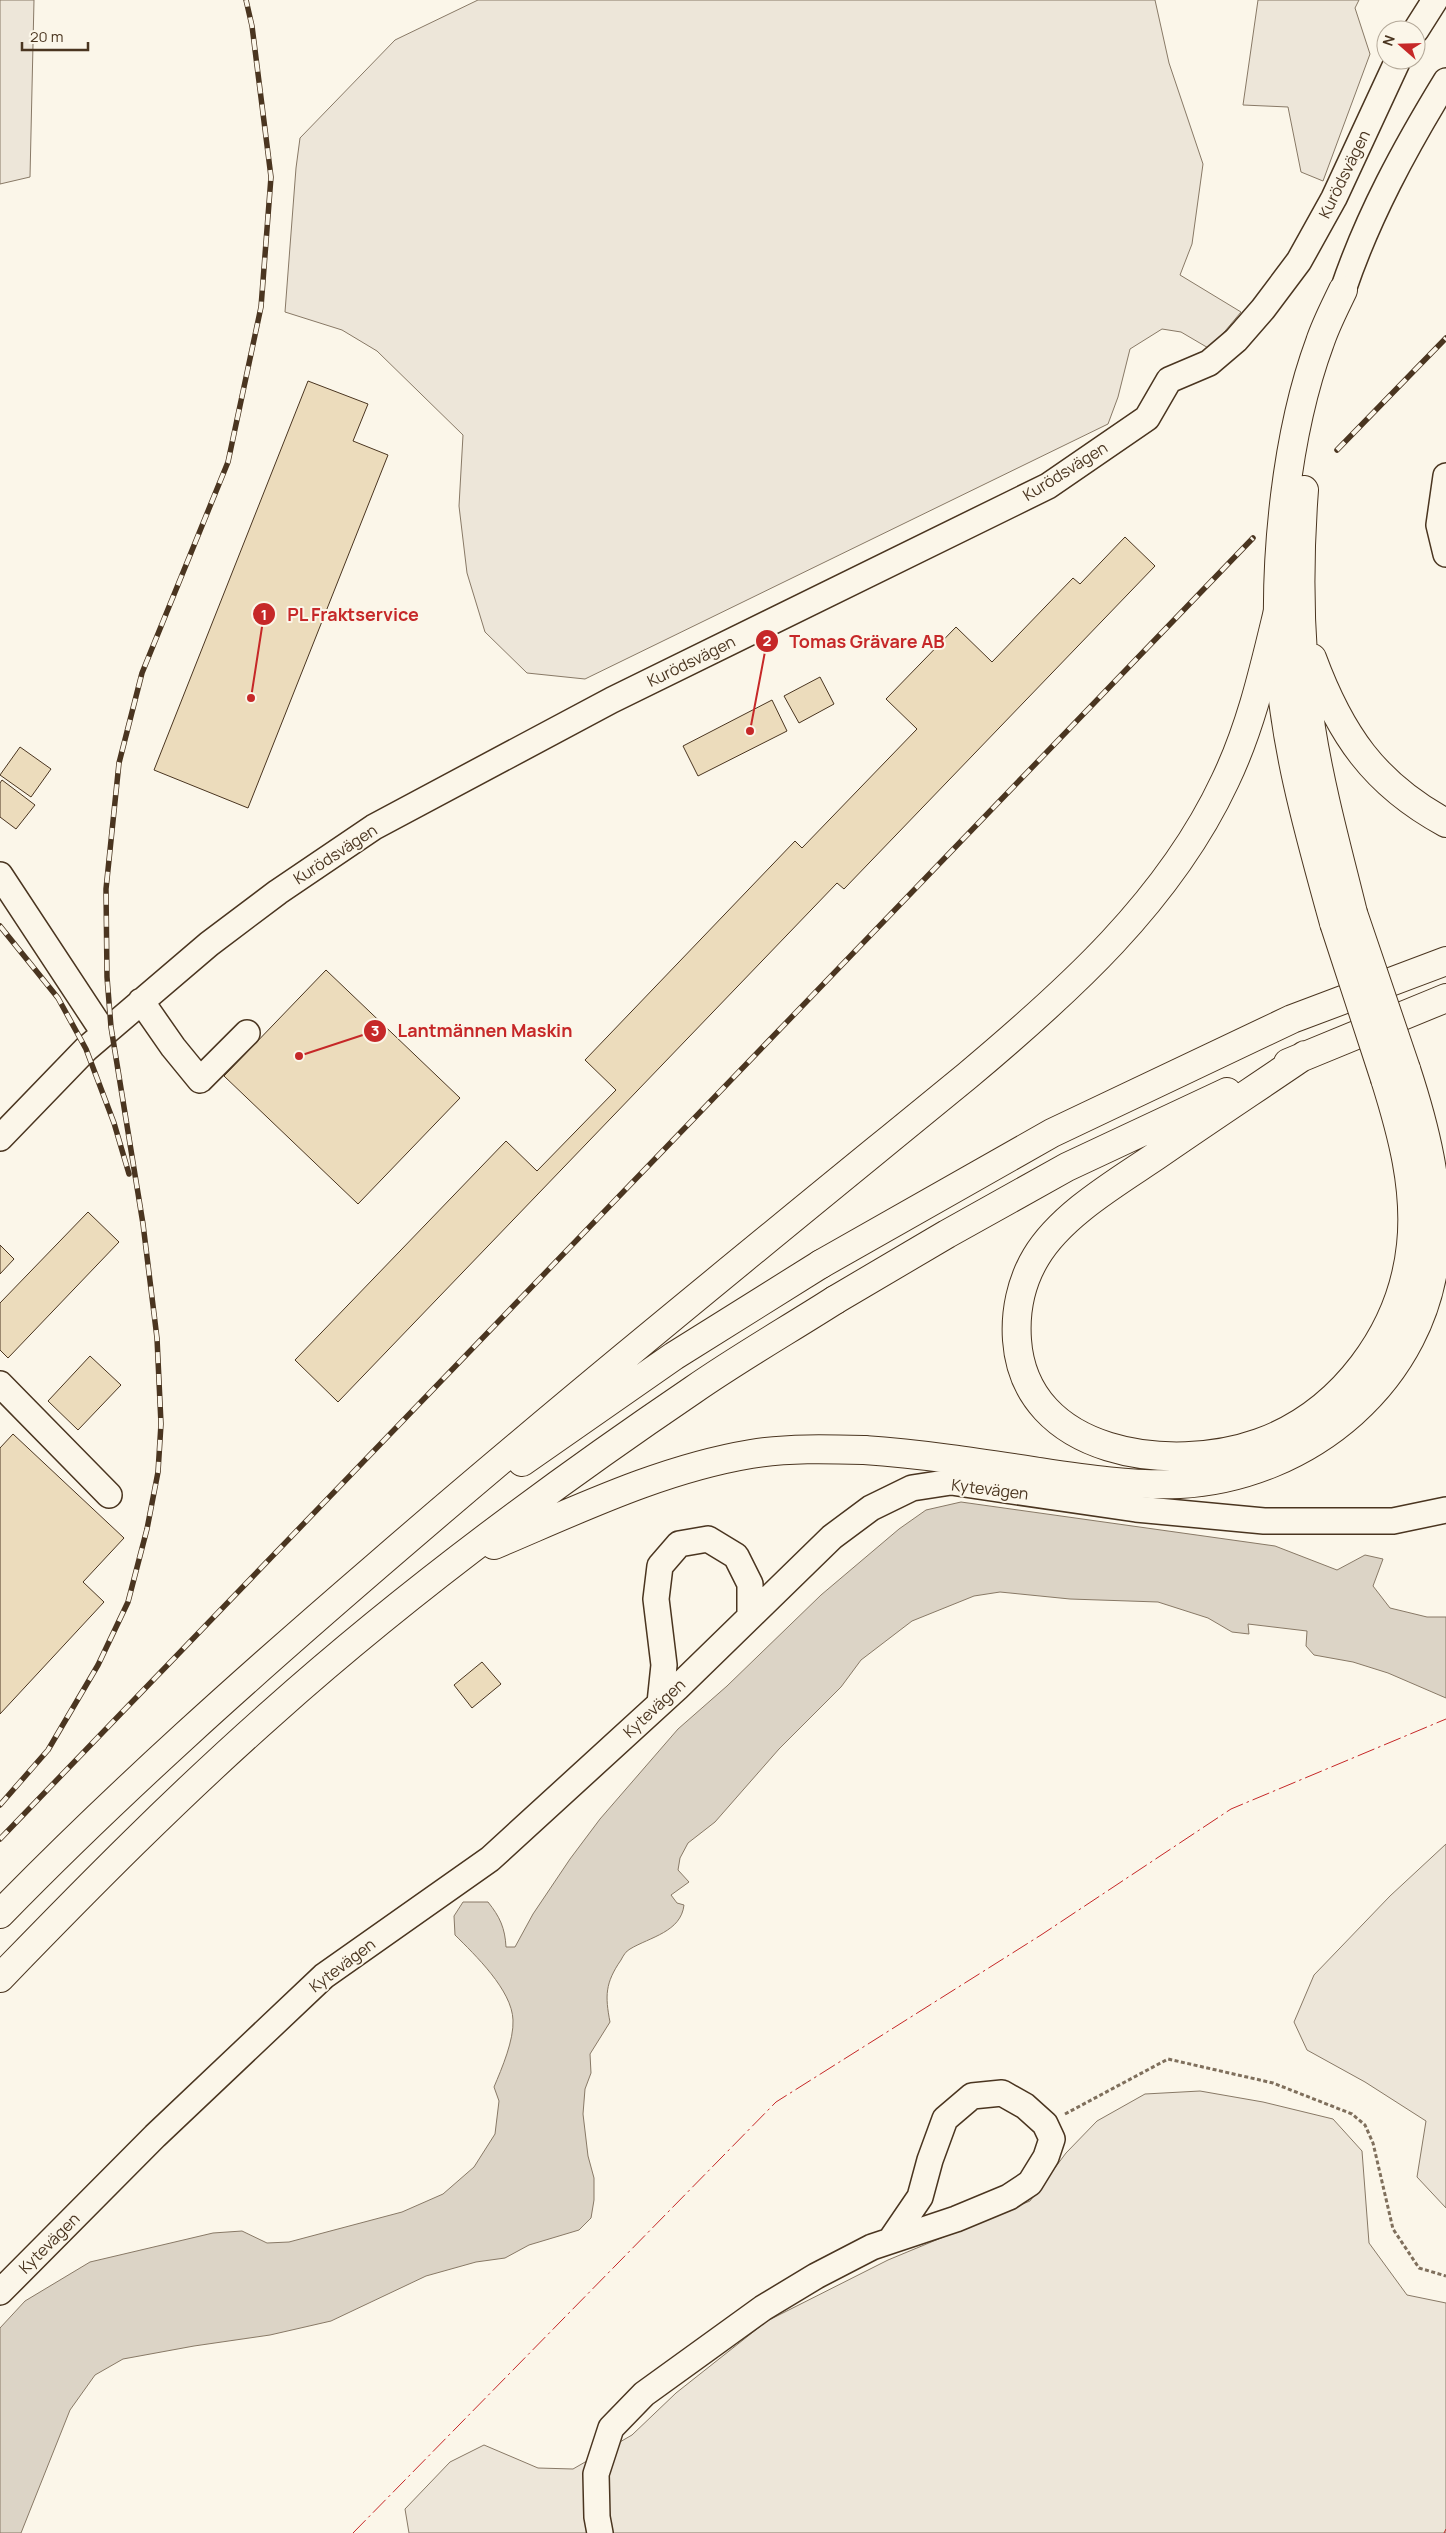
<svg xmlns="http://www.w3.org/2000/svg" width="1446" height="2533" font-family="Manrope,sans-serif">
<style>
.green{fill:#ede6d9;stroke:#887966}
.water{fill:#dcd4c6;stroke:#887966}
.building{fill:#ecdcbc;stroke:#4a3520}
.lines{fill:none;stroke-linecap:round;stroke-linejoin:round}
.minor-casing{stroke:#4a3520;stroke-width:28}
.major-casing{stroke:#4a3520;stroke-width:30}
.highway-casing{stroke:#4a3520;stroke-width:30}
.path{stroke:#7f6f5c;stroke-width:3;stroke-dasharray:4 2.5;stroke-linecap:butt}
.minor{stroke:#fbf6e9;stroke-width:25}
.major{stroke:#fbf6e9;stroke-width:28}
.highway{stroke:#fbf6e9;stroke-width:28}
.rail-casing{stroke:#4a3520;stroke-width:5.5}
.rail{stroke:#fbf6e9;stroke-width:4;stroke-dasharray:11;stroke-linecap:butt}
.major-bridge-casing{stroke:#4a3520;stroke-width:30;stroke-linecap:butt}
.major-bridge{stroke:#fbf6e9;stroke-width:28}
.power{stroke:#c62828;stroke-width:1;stroke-dasharray:18 4 2.5 4;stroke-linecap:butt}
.labels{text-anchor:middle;stroke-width:4;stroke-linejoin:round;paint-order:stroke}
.street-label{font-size:16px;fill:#4a3520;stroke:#fbf6e9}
.leader{fill:none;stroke:#c62828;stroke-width:2}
.callout-dot{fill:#c62828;stroke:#fbf6e9;stroke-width:2}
.mark-label{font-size:15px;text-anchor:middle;font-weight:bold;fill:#fff}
.callout-label{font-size:18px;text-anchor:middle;font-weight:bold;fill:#c62828;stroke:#fbf6e9;stroke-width:4;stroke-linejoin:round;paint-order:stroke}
</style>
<rect width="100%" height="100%" fill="#fbf6e9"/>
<path class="green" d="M0,0h34l-4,177 -30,7z
M478,0h677l14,63 34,101 -11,80 -12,31 61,37 -31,37 -29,-17 -19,-3 -32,20 -12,48 -10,27 -523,255 -58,-6 -42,-41 -18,-59 -8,-67 4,-71 -86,-84 -35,-21 -57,-18 11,-144 4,-30 95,-98z
M1258,0h101l-4,8 15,46 -47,127 -22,-9 -13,-65 -45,-2z
M1446,1844v364l-29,-31 9,-56 -61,-39 -58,-32 -13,-28 20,-47 76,-79z
M1200,2091l63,11 70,17 29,32 7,92 38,52 39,8v230h-1037l-4,-24 45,-47 34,-17 54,23 35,1 59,-34 44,-42 91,-72 121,-61 142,-59 36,-48 31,-32 48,-27z"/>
<path class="water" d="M961,1502l314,44 62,24 28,-15 18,4 -10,27 17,22 37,9h19v81l-58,-25 -35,-11 -39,-7 -8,-9 1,-15 -59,-7 1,10 -17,-2 -24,-14 -50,-16 -88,-3 -70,-7 -26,4 -62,25 -51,39 -20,27 -62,62 -64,73 -27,21 -8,15 -2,12 11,12 -18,13 6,8 7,2c-3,27 -34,32 -54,44 -4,2 -7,7 -9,11 -16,23 -16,36 -11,62l-20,32 1,19 -6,16 -2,25 5,42 6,22v22l-3,18 -12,12 -50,15 -24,13 -29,4 -50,14 -95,45 -61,14 -76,11 -71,13 -28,16 -25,35 -49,123h-21v-205l25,-27 65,-39 123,-29 29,-2 25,12 22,-1 113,-30 41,-18 31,-27 21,-33 4,-33 -5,-14c8,-19 20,-47 19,-67 -1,-30 -38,-65 -58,-85l-1,-19 9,-14h25c12,15 17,26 18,45h9l18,-33 37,-55 30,-40 78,-90 49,-43 94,-91 78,-66 27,-19z"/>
<path class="building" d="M308,381l60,23 -15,37 35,14 -140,353 -94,-38z
M1125,537l30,29 -311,323 -7,-6 -499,519 -43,-42 211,-219 31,30 79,-81 -31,-30 210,-219 7,7 115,-119 -31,-30 70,-72 36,35 81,-84 7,6z
M820,677l14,27 -35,19 -15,-27z
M772,700l15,31 -89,45 -15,-30z
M20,747l31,22 -20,28 -31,-22z
M2,780l33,25 -19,24 -16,-12v-34z
M326,970l134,128 -102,106 -134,-128z
M88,1212l31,30 -111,116 -8,-8v-47z
M0,1245l14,14 -14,15z
M90,1356l31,29 -43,45 -30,-29z
M13,1434l111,104 -41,44 21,20 -104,112v-266z
M482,1662l19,22 -29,24 -18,-23z"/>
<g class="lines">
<defs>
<path id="minor" d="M1416,30l19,-30
M1343,290c25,-74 62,-142 103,-209
M1446,476l-7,49 7,29
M0,875l104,158
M141,1001l32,46 27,33 47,-47
M0,1138l86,-89 123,-105 69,-52 96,-65 238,-127 436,-214 99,-68 22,-38 40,-17 27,-23 27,-31 36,-48 35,-63 64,-138
M0,1384l109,111
M660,1703l4,-38 -8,-66 4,-33 19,-22 29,-5 28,17 14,28v31
M0,2292l155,-156 169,-160 166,-117 187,-171 155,-151 39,-29 41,-20 39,-6 185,27 128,12h129l53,-11
M600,2533l-3,-16 -1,-43 15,-46 33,-34 119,-86 53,-32 56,-29 84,-28 53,-22 21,-14 16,-26 6,-18 -7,-15 -20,-18 -23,-13 -30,3 -27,23 -15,41 -10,37 -30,44"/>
<path id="major" d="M1304,490c-6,79 -5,159 7,238 10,63 27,124 42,185
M1312,658c28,76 62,126 134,165
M1334,923c-24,-87 -50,-176 -55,-267 -5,-98 7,-222 41,-314 6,-18 15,-35 23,-52
M1305,1055c-50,34 -100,67 -149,101 -40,27 -95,59 -120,101 -15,25 -21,55 -19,83 8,116 155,134 242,103 83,-30 143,-111 152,-198 6,-56 -9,-112 -26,-166
M1288,1063l158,-65
M821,1264l231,-131 240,-114 154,-58
M835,1300l112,-66 120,-67 160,-75
M864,1450c59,4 117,13 176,22 46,7 93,14 140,12 129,-7 246,-104 256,-237 4,-61 -11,-120 -30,-178"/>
<path id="highway" d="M522,1462l152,-106 147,-92
M494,1545c83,-35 167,-76 257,-91 37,-6 75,-5 113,-4
M0,1914c120,-123 248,-237 378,-349 193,-167 391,-327 589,-489 99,-83 202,-175 258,-295 26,-54 39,-112 53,-170
M0,1978c88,-91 177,-181 272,-265 132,-118 275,-224 421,-323 46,-32 95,-60 142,-90"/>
</defs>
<use href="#minor" class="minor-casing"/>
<use href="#major" class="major-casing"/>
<use href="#highway" class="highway-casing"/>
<path class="path" d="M1065,2114l103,-55 105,24 79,31 13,11 8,18 20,86 26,39 27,8"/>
<use href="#minor" class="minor"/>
<use href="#major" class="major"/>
<use href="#highway" class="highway"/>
<defs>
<path id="rail" d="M1337,450l109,-112
M0,926l58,72 28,51 28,74 15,51
M0,1805l48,-55 50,-85 30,-63 19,-73 11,-57 3,-48 -4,-86 -14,-114 -32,-197 -4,-50 -1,-88 13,-126 23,-90 86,-211 33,-155 10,-130 -19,-151 -6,-26
M0,1839l1253,-1301"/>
</defs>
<use href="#rail" class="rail-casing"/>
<use href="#rail" class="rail"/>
<defs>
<path id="major-bridge" d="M1353,913l53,156
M1334,923l51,156"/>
</defs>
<use href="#major-bridge" class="major-bridge-casing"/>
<use href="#major-bridge" class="major-bridge"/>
<path class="power" d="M353,2533l423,-431 265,-167 190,-126 215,-90
M1444,2533l2,-4"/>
</g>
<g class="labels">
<g class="street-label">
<text transform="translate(1344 174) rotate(-64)" y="6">Kurödsvägen</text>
<text transform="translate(1065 471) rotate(-32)" y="6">Kurödsvägen</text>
<text transform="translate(691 661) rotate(-26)" y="6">Kurödsvägen</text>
<text transform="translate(335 854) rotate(-33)" y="6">Kurödsvägen</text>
<text transform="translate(990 1489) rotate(7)" y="6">Kytevägen</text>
<text transform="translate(654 1708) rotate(-43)" y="6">Kytevägen</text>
<text transform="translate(342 1965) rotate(-37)" y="6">Kytevägen</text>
<text transform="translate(49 2243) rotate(-45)" y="6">Kytevägen</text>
</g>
</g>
<path class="leader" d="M251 698L264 614M750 731L767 641M299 1056L375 1031"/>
<g class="callout-dot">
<circle cx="251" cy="698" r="5"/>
<circle cx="750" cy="731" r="5"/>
<circle cx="299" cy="1056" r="5"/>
<circle cx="264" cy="614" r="12"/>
<circle cx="767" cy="641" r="12"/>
<circle cx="375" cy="1031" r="12"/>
</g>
<g class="mark-label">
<text x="264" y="620">1</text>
<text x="767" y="646">2</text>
<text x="375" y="1036">3</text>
</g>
<g class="callout-label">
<text x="353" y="621">PL Fraktservice</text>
<text x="867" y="648">Tomas Grävare AB</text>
<text x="485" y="1037">Lantmännen Maskin</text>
</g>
<g transform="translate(1401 45) rotate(290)"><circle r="24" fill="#fbf6e9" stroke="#b4a999"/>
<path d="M0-4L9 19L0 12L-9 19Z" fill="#c62828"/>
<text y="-8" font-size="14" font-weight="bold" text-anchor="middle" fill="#4a3520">N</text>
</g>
<path d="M22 42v8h66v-8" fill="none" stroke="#4a3520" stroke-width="2.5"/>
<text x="30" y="42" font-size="15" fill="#4a3520" stroke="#fbf6e9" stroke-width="4" paint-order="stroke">20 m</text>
</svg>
